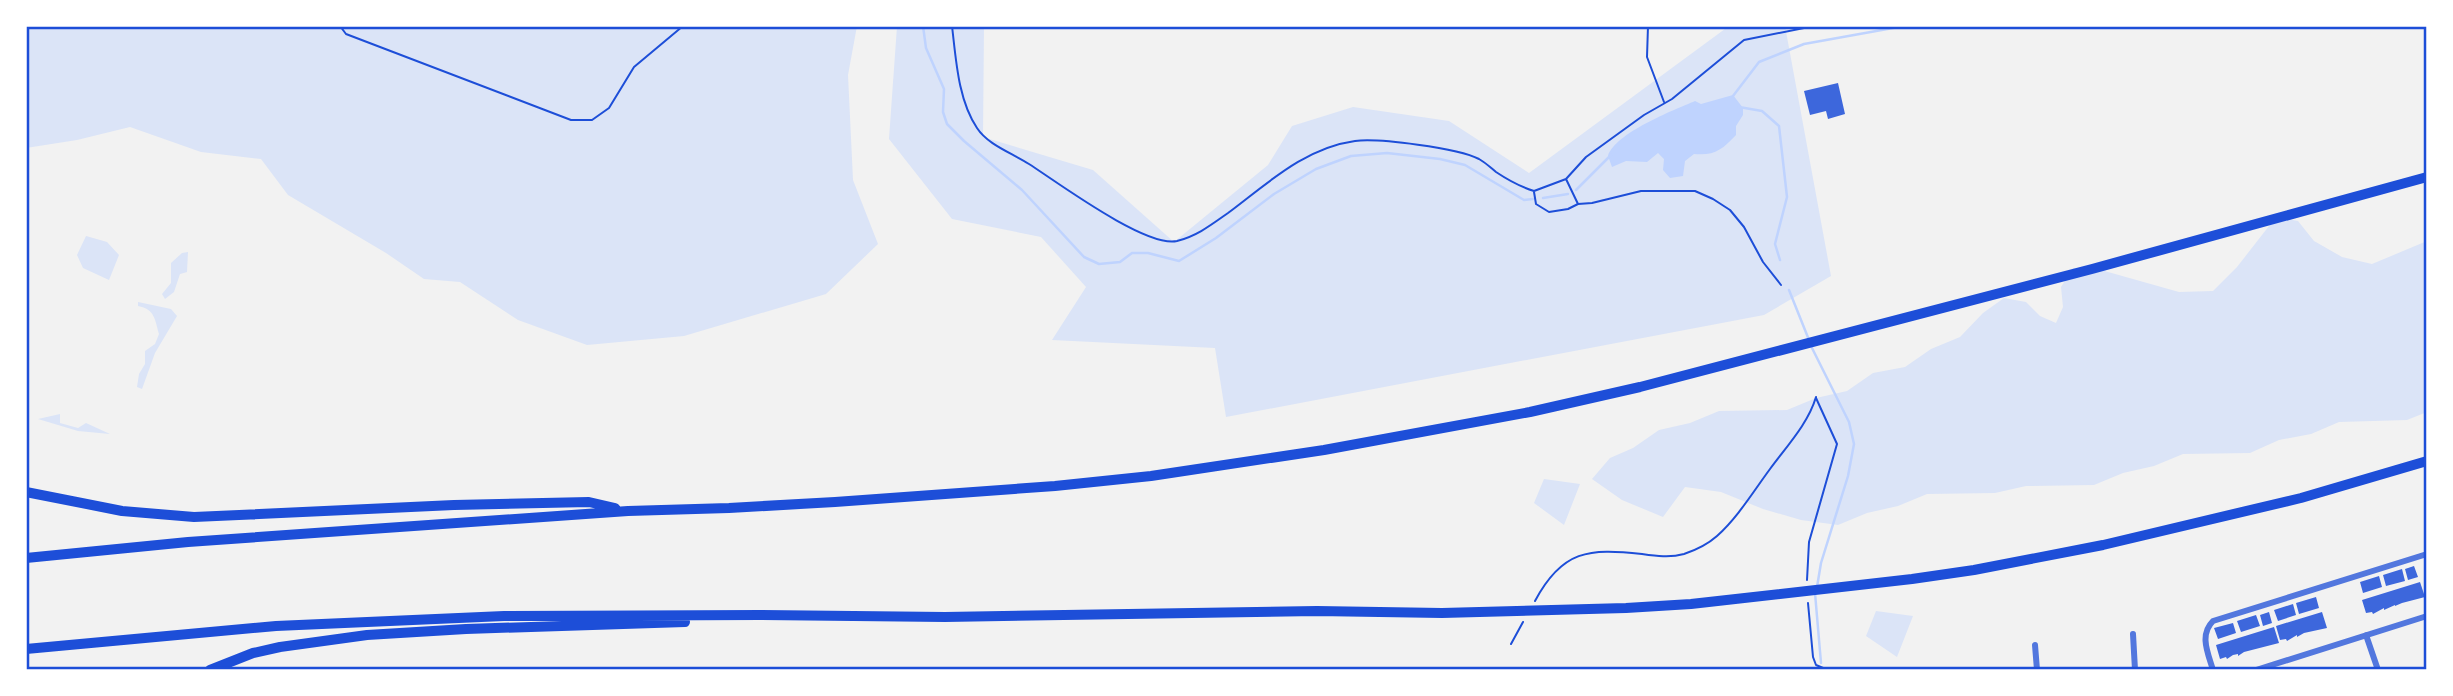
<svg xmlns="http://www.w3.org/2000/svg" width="2453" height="696" font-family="'Sofia Sans Condensed',sans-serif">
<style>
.green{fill:#dbe4f7}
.water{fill:#bfd3fe}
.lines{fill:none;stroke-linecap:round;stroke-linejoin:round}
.stream{stroke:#bfd3fe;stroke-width:2.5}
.building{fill:#3d67dc}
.path{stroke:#1d4ed8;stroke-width:2}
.minor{stroke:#5277de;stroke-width:6}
.motorway{stroke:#1d4ed8;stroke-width:10}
.neatline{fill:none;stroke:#1d4ed8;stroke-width:2.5}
</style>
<rect width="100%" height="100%" fill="#f2f2f2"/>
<path class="green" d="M26,26h831l-9,49 5,105 25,64 -52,50 -142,42 -97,9 -69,-25 -58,-38 -36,-3 -38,-26 -98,-58 -27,-36 -60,-7 -71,-25 -53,13 -51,8z
M897,26h87l-1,111 110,33 81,72 94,-77 24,-39 61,-19 96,14 80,52 200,-147h56l46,250 -67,39 -538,102 -11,-69 -163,-8 34,-53 -45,-50 -89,-18 -63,-80z
M2276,217l22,4 16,20 28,16 30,7 55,-23v171l-20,8 -68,2 -28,12 -32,6 -29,13 -67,1 -29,12 -31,7 -29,12 -68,1 -31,7 -68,1 -29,12 -31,7 -29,12 -37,-5 -38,-11 -42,-17 -36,-5 -22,30 -41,-17 -30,-21 18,-21 23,-10 26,-18 31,-7 29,-12 68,-1 29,-12 31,-7 26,-18 32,-6 26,-18 29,-12 23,-24 21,-15 22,4 14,14 16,7 7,-16 -2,-20 12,-19 28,2 78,22 34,-1 24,-24z
M86,236l21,6 12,13 -10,25 -26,-12 -6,-13z
M188,252l-1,20 -7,2 -6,18 -9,7 -3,-5 9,-11v-20l11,-10z
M138,302l33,7 6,7 -22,37 -13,36 -5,-2 2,-13 6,-10v-13l10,-7 4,-10c-4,-14 -4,-25 -21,-28z
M60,414v9l18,5 8,-5 24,11 -32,-3 -40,-12z
M1544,479l36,5 -16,41 -30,-22z
M1876,611l37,5 -16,41 -31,-21z"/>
<path class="water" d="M1733,95l10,13v7l-7,11v9c-14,15 -22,21 -42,19l-9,7 -2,15 -13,2 -7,-8 1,-11 -6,-6 -11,9 -21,-1 -14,6 -4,-11c7,-23 66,-46 87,-55l6,3z"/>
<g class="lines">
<path class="stream" d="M923,26l3,22 18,41 -1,23 4,12 17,17 58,49 62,67 15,7 21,-2 12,-9h16l31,8 37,-23 58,-44 42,-25 35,-13 36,-3 53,6 25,6 59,35 9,-1
M1733,96l26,-34 45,-18 100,-18
M1739,107l23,4 17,15 8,71 -12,47 5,16
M1576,190l35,-35
M1543,198l25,-4
M1789,290l20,50
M1811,346l38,76 5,22 -6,32 -27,87 -4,24
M1815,593l6,70"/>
</g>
<path class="building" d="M1838,83l7,31 -17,5 -2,-8 -16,4 -6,-24z
M2414,566l4,11 -10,3 -3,-11z
M2402,569l3,12 -19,5 -3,-11z
M2379,576l3,11 -19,6 -3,-11z
M2420,582l5,15 -23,6 -7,3v-1l-11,5v-2l-11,6 -1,-2 -6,1 -4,-13z
M2316,597l3,11 -20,6 -3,-11z
M2293,604l3,11 -18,6 -4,-11z
M2269,612l3,11 -9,3 -3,-11z
M2322,612l5,16 -23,5 -7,4v-2l-10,6 -1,-2 -6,1 -4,-14z
M2256,615l4,11 -19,6 -4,-11z
M2233,623l3,10 -18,6 -4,-11z
M2274,627l5,16 -35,9 -6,4v-2l-5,1 -6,4 -1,-2 -6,2 -4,-14z"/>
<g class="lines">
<path class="path" d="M340,26l6,8 225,86h21l17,-12 25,-41 49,-41
M952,26c4,33 6,74 25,102 11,17 35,25 52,36 28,18 117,84 148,77 20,-5 34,-16 51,-28 39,-29 76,-65 127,-72 23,-3 103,7 124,18 7,4 12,9 17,13 12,8 25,15 38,19l32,-12
M1648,26l-1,31 17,45
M1534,192l2,12 13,8 19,-3 10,-5
M1781,285l-18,-23 -19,-35 -14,-17 -17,-11 -18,-8h-54l-49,12 -14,1 -12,-25 20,-22 58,-42 28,-16 72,-59 70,-14
M1807,580l2,-38 28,-98 -21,-46
M1535,601c27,-51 54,-53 107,-47 14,2 28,4 42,0 12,-4 24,-10 33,-18 21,-19 36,-44 53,-67 16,-22 38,-45 46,-72
M1808,603l5,54 3,8 12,5
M1511,644l12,-22"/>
<path class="minor" d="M2133,634l2,36
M2366,635l12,35
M2035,645l2,25
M2213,670c-5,-17 -14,-35 0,-49l214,-67
M2256,670l171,-54"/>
<path class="motorway" d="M26,492l96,19 72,6 260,-12 135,-3 26,6
M26,558l162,-16 440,-31 101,-3 106,-6 220,-16 96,-10 173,-26 206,-38 110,-25 452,-118 335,-92
M26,649l250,-23 228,-10 256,-1 185,2 372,-6 125,2 184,-5 65,-4 221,-25 62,-9 129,-25 198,-47 126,-37
M210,670l43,-17 27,-6 87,-12 99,-6 219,-7"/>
</g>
<rect width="2453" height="696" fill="none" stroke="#ffffff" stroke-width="56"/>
<rect x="28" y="28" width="2397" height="640" class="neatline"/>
</svg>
